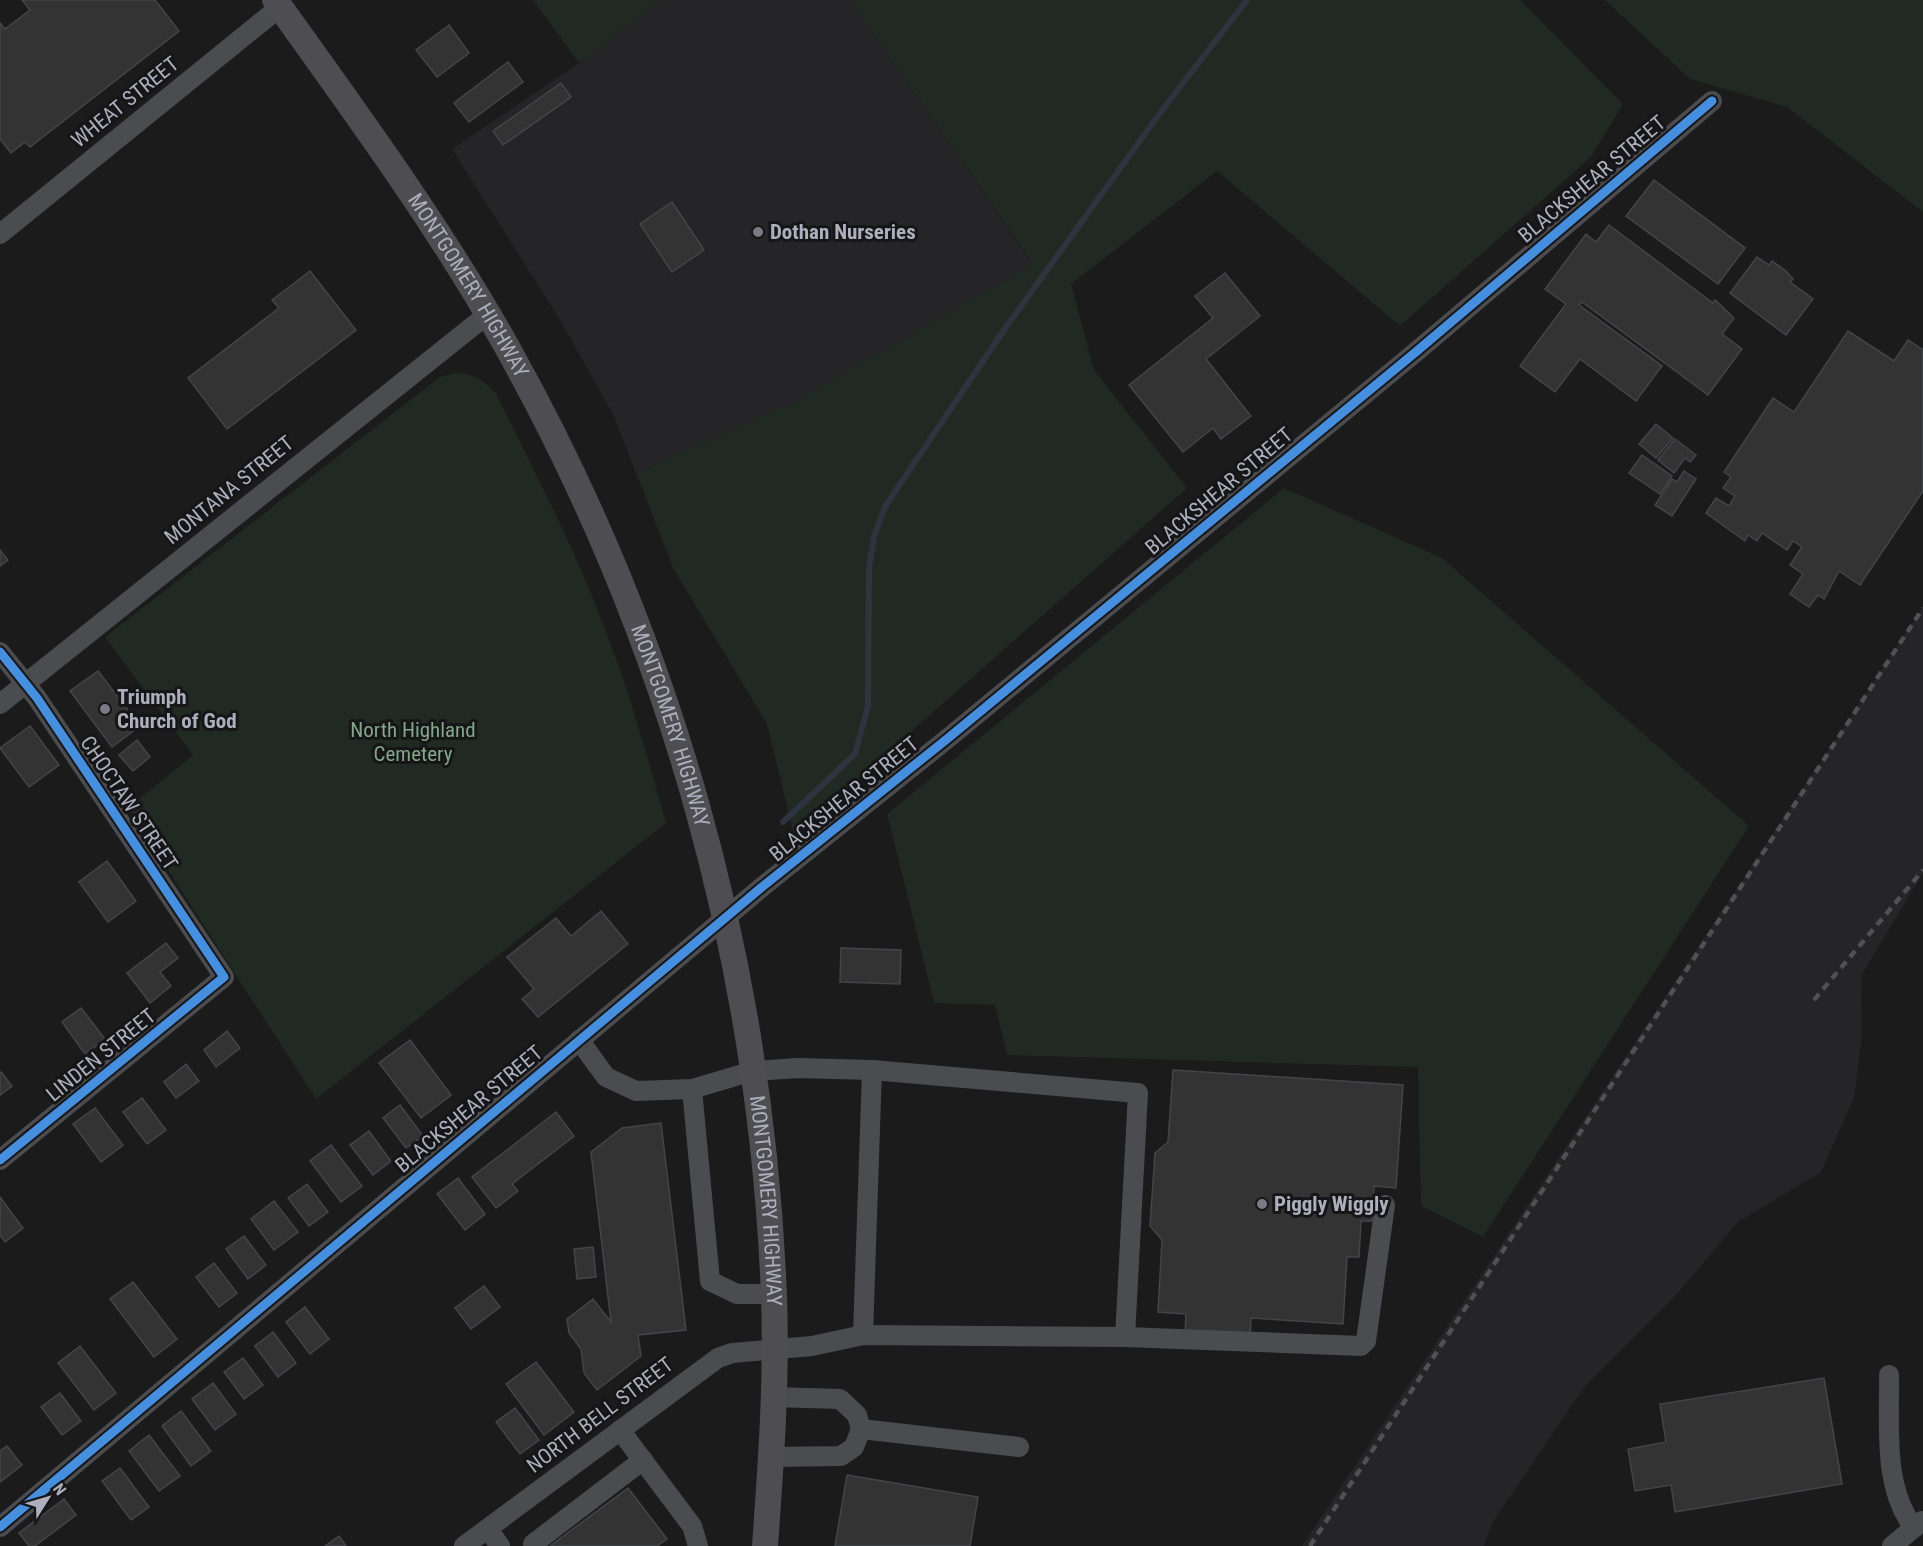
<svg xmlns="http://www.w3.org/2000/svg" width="1923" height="1546" viewBox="0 0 1923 1546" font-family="'Roboto Condensed',sans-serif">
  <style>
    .built { fill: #252528 }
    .green { fill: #212923 }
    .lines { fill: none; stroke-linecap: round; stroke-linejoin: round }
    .stream { stroke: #2e343e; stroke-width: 6 }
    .building { fill: #333334; stroke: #444548; stroke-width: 1.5 }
    .minor { stroke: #4b4c4f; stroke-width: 20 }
    .major { stroke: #4e4e52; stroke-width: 26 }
    .rail { stroke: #505154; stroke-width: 4.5; stroke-dasharray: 8 6; stroke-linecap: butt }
    .cycleway-casing { stroke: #161518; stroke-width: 13 }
    .cycleway { stroke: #468fdf; stroke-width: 9 }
    .poi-dot { fill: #7a7b84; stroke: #161518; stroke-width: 2 }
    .labels { text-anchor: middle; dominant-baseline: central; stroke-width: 6; stroke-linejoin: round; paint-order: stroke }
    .street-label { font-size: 21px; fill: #adafbc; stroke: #161518 }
    .poi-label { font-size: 21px; font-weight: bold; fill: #adafbc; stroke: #161518; text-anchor: start }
    .park-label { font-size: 21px; fill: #84a78b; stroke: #161518 }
  </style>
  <rect width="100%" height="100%" fill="#1b1b1c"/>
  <g class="built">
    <path d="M662 0H850L1033 265 796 401 636 473 614 416 560 320 452 149 579 63Z"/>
    <path d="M1923 607V873L1861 976 1862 1036 1854 1098 1821 1172 1738 1222 1677 1294 1585 1386 1492 1523 1484 1546H1302Z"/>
  </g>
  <g class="green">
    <path d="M533 0H662L579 63Z"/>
    <path d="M850 0H1520L1623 104 1591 157 1400 326 1217 171 1071 284 1094 370 1187 488 794 835 767 724 674 570 636 473 796 401 1033 264Z"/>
    <path d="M1605 0H1923V212L1787 107 1690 79Z"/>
    <path d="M456 373C474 374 483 380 496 393 536 475 580 558 611 645 633 703 649 763 666 823L316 1099 128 808 193 755 105 637 440 377Z"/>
    <path d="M1284 488 1442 558 1749 826 1483 1237 1421 1206 1418 1067 1007 1055 995 1005 934 1003 887 814Z"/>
  </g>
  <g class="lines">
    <path class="stream" d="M783 822 855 754 868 706 869 568 874 536 886 505 1006 327 1160 113 1247 0"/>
  </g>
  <g class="building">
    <path d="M22 0H155L179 31 30 147 25 142 11 153 0 139V23L5 29 30 10Z"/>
    <path d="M449 25 469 53 437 77 416 50Z"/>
    <path d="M508 62 523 82 469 122 454 103Z"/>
    <path d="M561 83 571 97 503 145 493 131Z"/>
    <path d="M1654 180 1745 248 1718 284 1626 216Z"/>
    <path d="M672 202 704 250 672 272 640 224Z"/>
    <path d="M1609 225 1713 303 1715 300 1734 318 1722 334 1742 349 1708 395 1582 302 1579 305 1662 366 1636 401 1580 359 1555 392 1520 366 1566 304 1545 289 1586 234 1596 242Z"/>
    <path d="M1757 257 1769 265 1772 261 1786 271 1793 279 1790 282 1813 299 1786 335 1730 293Z"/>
    <path d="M310 271 356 330 227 429 188 378 279 308 272 300Z"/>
    <path d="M1225 273 1260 316 1206 359 1251 416 1221 439 1213 428 1183 452 1129 385 1213 318 1195 296Z"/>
    <path d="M1848 331 1894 361 1908 340 1923 350V491L1860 585 1839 571 1824 599 1818 595 1809 607 1790 594 1803 574 1790 565 1802 547 1793 541 1787 550 1762 533 1757 541 1748 535 1745 541 1706 513 1716 498 1729 506 1735 496 1723 488 1731 477 1724 472 1773 398 1794 412Z"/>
    <path d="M1656 424 1673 438 1656 458 1639 444Z"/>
    <path d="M1675 439 1696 455 1690 462 1685 458 1674 473 1658 460Z"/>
    <path d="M1642 455 1672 476 1660 494 1629 473Z"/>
    <path d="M1684 471 1696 479 1672 516 1655 505 1672 479 1677 482Z"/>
    <path d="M0 550 8 560 0 566Z"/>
    <path d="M98 671 140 726 112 747 70 691Z"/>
    <path d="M30 726 59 765 29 787 0 748Z"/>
    <path d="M137 740 150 757 133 771 119 755Z"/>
    <path d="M107 861 136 901 108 922 79 882Z"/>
    <path d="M601 911 628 944 538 1017 522 999 534 989 507 957 556 918 571 936Z"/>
    <path d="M166 943 178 958 160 972 171 986 150 1003 127 973Z"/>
    <path d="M841 948 901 950 900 984 840 982Z"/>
    <path d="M81 1008 105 1039 85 1054 62 1022Z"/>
    <path d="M227 1031 240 1048 216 1067 204 1050Z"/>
    <path d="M410 1040 451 1095 421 1118 379 1063Z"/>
    <path d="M186 1064 199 1081 176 1098 164 1082Z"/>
    <path d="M1173 1070 1403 1085 1396 1188 1374 1186 1372 1221H1361L1359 1257H1347L1343 1324 1251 1318 1250 1338 1185 1332 1186 1314 1158 1312 1162 1240 1150 1226 1155 1153 1168 1142Z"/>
    <path d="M1 1072 12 1086 0 1095V1073Z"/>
    <path d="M142 1098 166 1130 147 1144 123 1112Z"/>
    <path d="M400 1105 423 1136 406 1148 383 1118Z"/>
    <path d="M95 1108 123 1145 101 1162 73 1124Z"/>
    <path d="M556 1112 574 1136 512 1184 518 1191 496 1208 472 1177Z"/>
    <path d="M661 1123 686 1330 638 1335 641 1356 597 1390 584 1373 581 1349 569 1333 567 1319 593 1299 611 1322 591 1152 622 1128Z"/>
    <path d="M369 1131 391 1161 373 1175 350 1145Z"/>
    <path d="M331 1145 362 1186 341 1202 310 1161Z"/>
    <path d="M458 1178 485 1214 465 1230 437 1194Z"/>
    <path d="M307 1184 328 1212 309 1226 288 1198Z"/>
    <path d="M0 1197 23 1228 5 1242 0 1235Z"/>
    <path d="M274 1201 298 1232 274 1250 251 1219Z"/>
    <path d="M244 1236 266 1265 248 1279 226 1249Z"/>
    <path d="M593 1247 596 1277 577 1279 574 1249Z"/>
    <path d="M214 1263 237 1293 219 1307 196 1277Z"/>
    <path d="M133 1282 177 1339 154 1357 110 1299Z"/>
    <path d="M484 1286 500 1307 471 1329 455 1308Z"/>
    <path d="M305 1307 329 1339 310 1354 286 1322Z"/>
    <path d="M273 1332 296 1363 278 1377 255 1346Z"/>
    <path d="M80 1346 116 1393 94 1410 58 1363Z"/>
    <path d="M243 1358 263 1385 244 1399 224 1372Z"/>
    <path d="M536 1362 574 1412 544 1435 506 1384Z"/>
    <path d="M1824 1378 1842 1484 1675 1512 1671 1485 1635 1491 1628 1449 1666 1442 1660 1404Z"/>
    <path d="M213 1383 236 1414 215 1430 192 1399Z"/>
    <path d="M60 1393 81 1421 62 1435 41 1407Z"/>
    <path d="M515 1408 539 1440 520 1454 496 1422Z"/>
    <path d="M181 1411 211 1451 191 1466 162 1426Z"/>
    <path d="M149 1435 180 1476 159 1491 129 1451Z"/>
    <path d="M7 1446 22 1465 0 1482V1451Z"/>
    <path d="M120 1468 149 1507 131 1520 102 1481Z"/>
    <path d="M847 1475 978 1497 970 1546H835Z"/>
    <path d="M628 1488 667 1539 657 1546H550Z"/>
    <path d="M64 1499 76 1515 35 1546H29L19 1533Z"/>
    <path d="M339 1536 346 1546H325Z"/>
  </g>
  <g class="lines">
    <g class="minor">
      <path d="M0 234 280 7"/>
      <path d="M0 652 37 698 224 977 0 1160"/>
      <path d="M0 704 488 314"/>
      <path d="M579 1040 606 1077 636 1091 692 1089"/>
      <path d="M863 1335 872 1070"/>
      <path d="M1125 1337 1361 1346 1366 1341 1385 1205"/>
      <path d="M1889 1375C1890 1425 1882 1486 1914 1528"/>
      <path d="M773 1397 840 1399 857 1415 861 1429"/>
      <path d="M620 1430 692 1526 698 1546"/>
      <path d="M771 1457 841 1456 854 1447 861 1429 1019 1447"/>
      <path d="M0 1527 762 887 947 739 1417 351 1712 101"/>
      <path d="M488 1529 500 1546"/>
      <path d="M533 1544 643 1460"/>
      <path d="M464 1546 718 1358 732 1353 812 1346 863 1335 1125 1337 1138 1093 872 1070 798 1068 753 1071 692 1089 710 1281 737 1294H774"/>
      <path d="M1892 1546 1922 1521"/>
    </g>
    <path class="major" id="s1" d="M275 0C356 113 439 226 507 347 670 638 761 962 774 1296 777 1379 771 1463 765 1546"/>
    <g class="rail">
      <path d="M1814 1000 1923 870"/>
      <path d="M1310 1546 1923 608"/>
    </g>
    <defs>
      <g id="cycleway">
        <path d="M0 652 37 698 224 977 0 1160"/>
        <path d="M0 1527 762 887 947 739 1417 351 1712 101"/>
      </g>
    </defs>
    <use href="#cycleway" class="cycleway-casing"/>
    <use href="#cycleway" class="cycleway"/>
  </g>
  <g class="poi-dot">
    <circle cx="758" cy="232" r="6"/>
    <circle cx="105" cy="709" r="6"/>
    <circle cx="1262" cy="1204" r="6"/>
  </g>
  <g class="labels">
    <g class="street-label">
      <text transform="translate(125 102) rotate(-39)">WHEAT STREET</text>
      <text transform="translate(1592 179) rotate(-40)">BLACKSHEAR STREET</text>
      <text stroke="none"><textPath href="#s1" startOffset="345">MONTGOMERY HIGHWAY</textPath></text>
      <text transform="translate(229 490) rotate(-39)">MONTANA STREET</text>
      <text transform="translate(1219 491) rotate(-40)">BLACKSHEAR STREET</text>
      <text stroke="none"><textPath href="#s1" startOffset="831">MONTGOMERY HIGHWAY</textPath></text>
      <text transform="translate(844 799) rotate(-39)">BLACKSHEAR STREET</text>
      <text transform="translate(129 803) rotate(56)">CHOCTAW STREET</text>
      <text transform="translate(101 1055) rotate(-39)">LINDEN STREET</text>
      <text transform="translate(469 1109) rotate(-40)">BLACKSHEAR STREET</text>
      <text stroke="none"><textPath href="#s1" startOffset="1317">MONTGOMERY HIGHWAY</textPath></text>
      <text transform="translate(600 1415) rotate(-37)">NORTH BELL STREET</text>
    </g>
    <g class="poi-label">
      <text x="770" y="232">Dothan Nurseries</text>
      <text x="117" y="697">Triumph<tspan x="117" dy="24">Church of God</tspan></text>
      <text x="1274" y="1204">Piggly Wiggly</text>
    </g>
    <g class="park-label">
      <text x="413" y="730">North Highland<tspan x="413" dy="24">Cemetery</tspan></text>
    </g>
  </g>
  <g transform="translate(48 1498) rotate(53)" stroke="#161518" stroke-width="4.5" paint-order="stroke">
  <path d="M0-4.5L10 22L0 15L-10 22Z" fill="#adafbc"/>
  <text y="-9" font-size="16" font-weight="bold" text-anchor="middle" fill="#adafbc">N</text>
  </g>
</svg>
